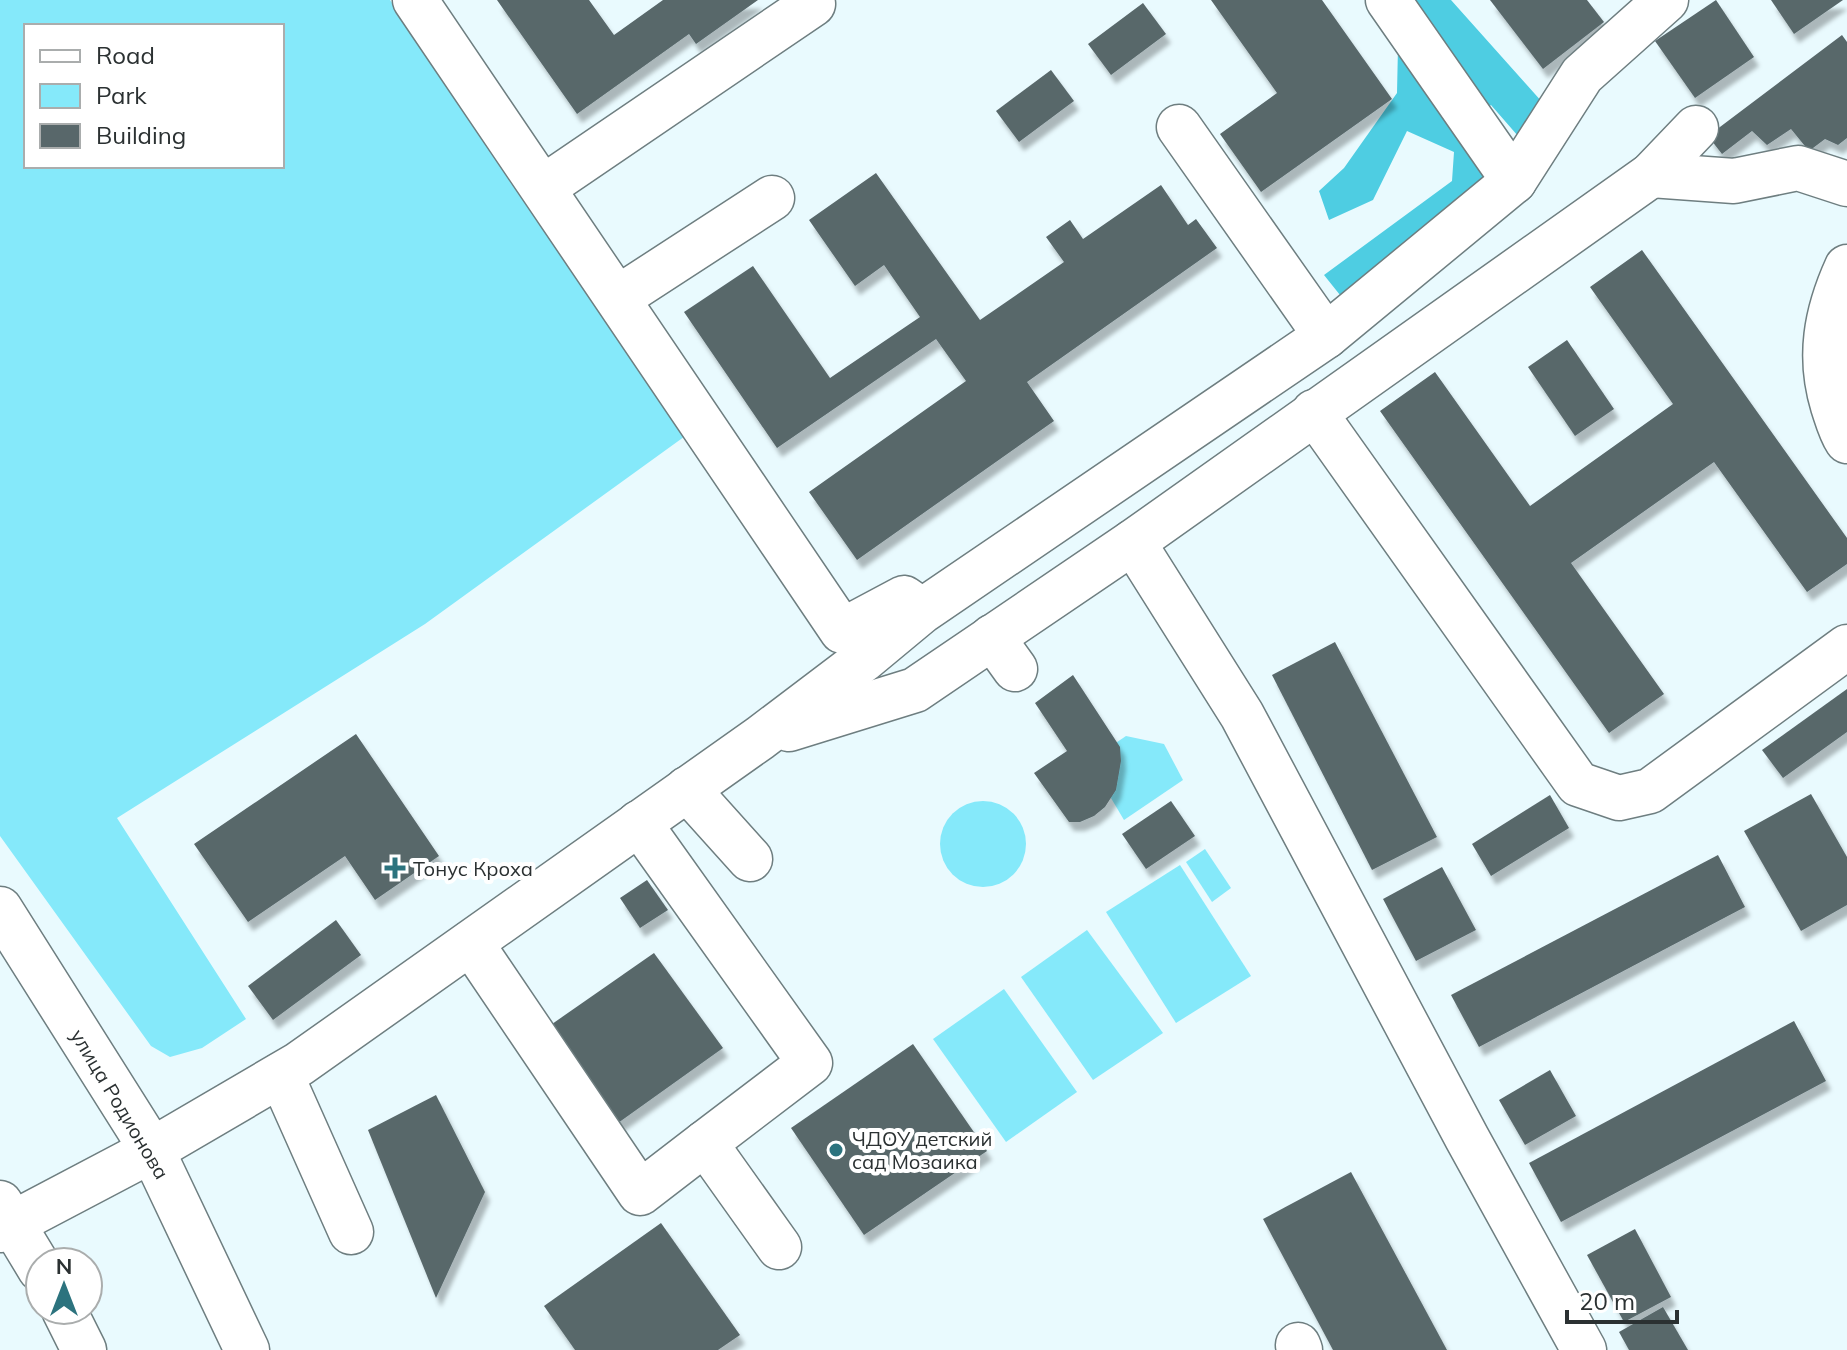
<svg xmlns="http://www.w3.org/2000/svg" width="1847" height="1350" viewBox="0 0 1847 1350" font-family="Mulish,sans-serif">
  <style>
    .green { fill: #85e9fa; fill-rule: evenodd }
    .forest { fill: #4ecde2 }
    .building { fill: #58676a; filter: url(#shadow) }
    .lines { fill: none; stroke-linecap: round; stroke-linejoin: round }
    .minor-casing { stroke: #6e7e80; stroke-width: 47 }
    .major-casing { stroke: #6e7e80; stroke-width: 47 }
    .minor { stroke: #fff; stroke-width: 44 }
    .major { stroke: #fff; stroke-width: 44 }
    .poi-dot { fill: #2c737e; stroke: #fff; stroke-width: 3 }
    .labels { text-anchor: middle; dominant-baseline: central; stroke-width: 8; stroke-linejoin: round; paint-order: stroke }
    .poi-label { font-size: 20px; fill: #2b3132; stroke: #fff; text-anchor: start }
    .street-label { font-size: 20px; fill: #2b3132; stroke: #fff }
  </style>
  <defs>
    <filter id="shadow"><feDropShadow dx="5" dy="9" stdDeviation="2" flood-color="#0004"/></filter>
  </defs>
  <rect width="100%" height="100%" fill="#e9fafe"/>
  <g class="green">
    <path d="M0 0H390L688 434 425 624 117 818 246 1019 202 1048 170 1057 151 1046 0 836ZM26 26H282V166H26Z"/>
    <path d="M1126 736 1164 744 1183 780 1124 820 1089 761Z"/>
    <circle cx="983" cy="844" r="43"/>
    <path d="M1205 849 1231 888 1212 902 1186 862Z"/>
    <path d="M1180 865 1251 976 1176 1023 1106 912Z"/>
    <path d="M1087 930 1163 1033 1093 1080 1021 977Z"/>
    <path d="M1004 989 1077 1092 1006 1142 933 1039Z"/>
  </g>
  <path class="forest" d="M1399 0H1451L1543 103 1518 136 1491 105 1465 127 1487 173 1488 202 1348 305 1324 275 1452 181 1454 152 1407 131 1373 200 1329 220 1319 191 1344 168 1397 93Z"/>
  <g class="building">
    <path d="M497 0H589L614 35 663 0H758L696 44 689 34 577 114Z"/>
    <path d="M1211 0H1322L1392 99 1261 192 1220 134 1277 93Z"/>
    <path d="M1490 0H1587L1604 22 1543 69Z"/>
    <path d="M1716 0 1754 57 1695 98 1655 41Z"/>
    <path d="M1771 0H1843L1794 34Z"/>
    <path d="M1143 3 1166 34 1111 75 1088 44Z"/>
    <path d="M1842 35 1847 42V138L1838 145 1825 139 1809 151 1791 129 1767 145 1752 131 1722 154 1708 136Z"/>
    <path d="M1051 70 1074 101 1019 142 996 111Z"/>
    <path d="M876 173 980 320 1064 262 1046 237 1070 220 1083 239 1161 185 1188 225 1196 219 1217 248 1027 382 1054 421 857 560 809 492 966 381 936 339 777 448 684 312 753 266 830 378 920 317 884 265 855 286 809 220Z"/>
    <path d="M1642 250 1847 538V564L1807 592 1714 462 1571 563 1664 694 1609 733 1380 411 1435 372 1530 506 1673 404 1590 287Z"/>
    <path d="M1567 340 1614 409 1575 436 1528 367Z"/>
    <path d="M1335 642 1437 837 1372 870 1272 675Z"/>
    <path d="M1073 675 1120 747 1121 761 1116 790 1105 807 1094 816 1080 822H1069L1034 773 1067 751 1035 703Z"/>
    <path d="M1847 689V732L1783 778 1762 750Z"/>
    <path d="M356 734 439 856 375 900 345 856 248 922 194 844Z"/>
    <path d="M1811 794 1847 857V905L1801 931 1744 831Z"/>
    <path d="M1550 795 1569 828 1491 876 1472 844Z"/>
    <path d="M1171 801 1195 836 1146 869 1122 834Z"/>
    <path d="M1718 855 1745 907 1479 1047 1451 995Z"/>
    <path d="M1442 867 1476 930 1416 961 1383 899Z"/>
    <path d="M647 880 668 910 640 928 620 898Z"/>
    <path d="M336 920 361 955 273 1020 248 986Z"/>
    <path d="M654 953 723 1048 611 1128 542 1031Z"/>
    <path d="M1794 1021 1826 1081 1561 1222 1529 1163Z"/>
    <path d="M913 1044 987 1151 864 1235 791 1128Z"/>
    <path d="M1550 1070 1576 1116 1525 1145 1499 1100Z"/>
    <path d="M436 1095 485 1192 436 1298 368 1130Z"/>
    <path d="M1351 1172 1447 1350H1333L1263 1219Z"/>
    <path d="M661 1223 740 1335 718 1350H575L544 1306Z"/>
    <path d="M1635 1229 1671 1297 1624 1322 1587 1255Z"/>
    <path d="M1663 1307 1688 1350H1629L1619 1332Z"/>
  </g>
  <g class="lines">
    <defs>
      <g id="minor">
        <path d="M415 0 842 631 904 598 917 607"/>
        <path d="M1651 175 1734 181 1798 168 1847 184"/>
        <path d="M1514 181 1582 75 1666 0"/>
        <path d="M544 187 813 4"/>
        <path d="M1847 267C1826 313 1818 357 1833 406 1837 418 1840 430 1847 441"/>
        <path d="M618 298 772 198"/>
        <path d="M1326 336 1514 181 1388 0"/>
        <path d="M1314 412 1578 784 1619 798 1650 791 1847 647"/>
        <path d="M1133 542 1242 715 1467 1138 1584 1350"/>
        <path d="M992 637 1015 669"/>
        <path d="M789 729 915 690 1133 542 1651 175 1696 128"/>
        <path d="M687 789 750 859"/>
        <path d="M639 823 810 1063 705 1143 779 1247"/>
        <path d="M471 943 640 1193 705 1143"/>
        <path d="M281 1075 351 1232"/>
        <path d="M0 1203 40 1269"/>
        <path d="M0 1230 152 1150 299 1064 760 738 863 660 922 611 1326 336 1179 127"/>
        <path d="M64 1310 84 1350"/>
        <path d="M1298 1345 1300 1350"/>
      </g>
      <path id="major" d="M0 909 152 1150 247 1350"/>
    </defs>
    <use href="#minor" class="minor-casing"/>
    <use href="#major" class="major-casing"/>
    <use href="#minor" class="minor"/>
    <use href="#major" class="major"/>
  </g>
  <g class="poi-dot">
    <path d="M391 856h8v8h8v8h-8v8h-8v-8h-8v-8h8z"/>
    <circle cx="836" cy="1150" r="8"/>
  </g>
  <g class="labels">
    <g class="poi-label">
      <text x="413" y="868">Тонус Кроха</text>
      <text x="852" y="1138">ЧДОУ детский<tspan x="852" dy="23">сад Мозаика</tspan></text>
    </g>
    <g class="street-label">
      <text transform="translate(120 1104) rotate(59)">улица Родионова</text>
    </g>
  </g>
  <rect x="24" y="24" width="260" height="144" fill="#ffffff" stroke="#aaadad" stroke-width="2"/>
  <rect x="40" y="50" width="40" height="12" fill="#ffffff" stroke="#aaadad" stroke-width="2"/>
  <text x="96" y="64" font-size="24" fill="#2b3132">Road</text>
  <rect x="40" y="84" width="40" height="24" fill="#85e9fa" stroke="#aaadad" stroke-width="2"/>
  <text x="96" y="104" font-size="24" fill="#2b3132">Park</text>
  <rect x="40" y="124" width="40" height="24" fill="#58676a" stroke="#aaadad" stroke-width="2"/>
  <text x="96" y="144" font-size="24" fill="#2b3132">Building</text>
  <g transform="translate(64 1286)"><circle r="38" fill="#ffffff" stroke="#aaadad" stroke-width="2"/>
  <path d="M0-6L14 30L0 20L-14 30Z" fill="#2c737e"/>
  <text y="-12" font-size="22" font-weight="bold" text-anchor="middle" fill="#2b3132">N</text>
  </g>
  <path d="M1567 1310v12h110v-12" fill="none" stroke="#2b3132" stroke-width="4"/>
  <text x="1579" y="1310" font-size="24" fill="#2b3132" stroke="#ffffff" stroke-width="6" paint-order="stroke">20 m</text>
</svg>
